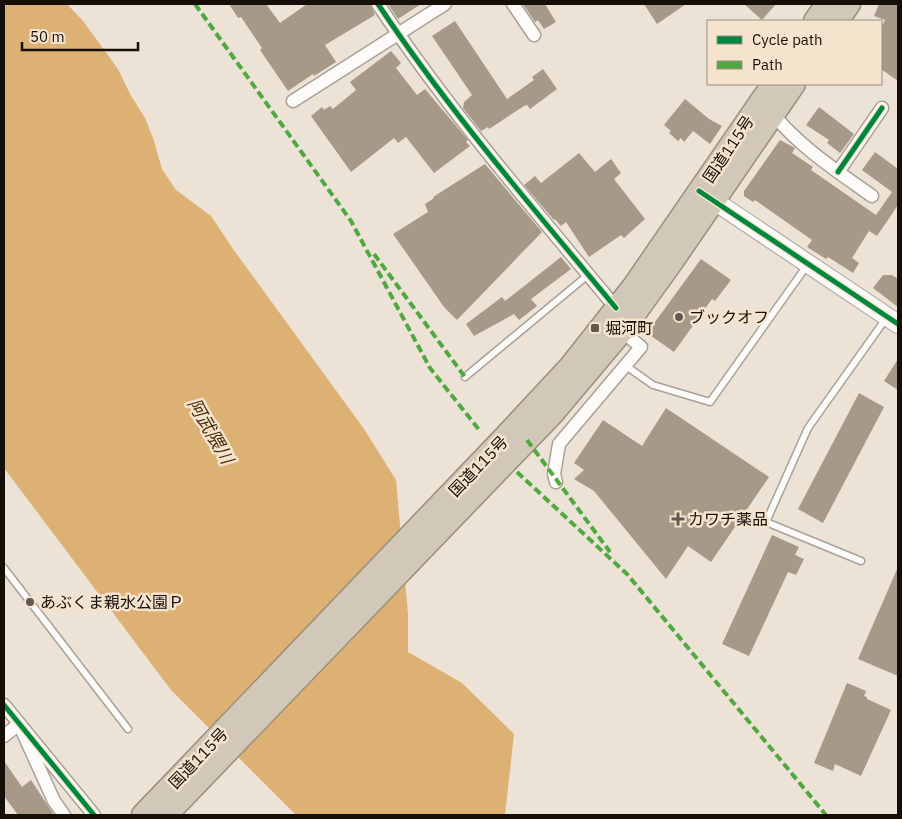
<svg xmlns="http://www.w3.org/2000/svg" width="902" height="819" viewBox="0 0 902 819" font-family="'IBM Plex Sans','Noto Sans JP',sans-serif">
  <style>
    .water { fill: #ddb073 }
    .building { fill: #a69987 }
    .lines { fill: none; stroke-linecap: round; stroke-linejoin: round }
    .lane-casing { stroke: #a8a197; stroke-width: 9 }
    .street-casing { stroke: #a8a197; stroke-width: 15 }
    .secondary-casing { stroke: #a8a197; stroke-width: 20 }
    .highway-casing { stroke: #9b8e7b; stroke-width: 25 }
    .lane { stroke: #fcfbf9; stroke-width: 6 }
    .street { stroke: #fcfbf9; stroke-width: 12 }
    .secondary { stroke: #fcfbf9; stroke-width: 18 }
    .highway { stroke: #d1c8b9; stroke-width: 22 }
    .quiet { stroke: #51a841; stroke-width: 4; stroke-dasharray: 8 4; stroke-linecap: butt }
    .cycleway-casing { stroke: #f5e3cd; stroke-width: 8 }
    .cycleway { stroke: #00873e; stroke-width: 5 }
    .poi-dot { fill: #605950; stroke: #f5e3cd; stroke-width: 2 }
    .labels { text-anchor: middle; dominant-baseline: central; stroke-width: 5; stroke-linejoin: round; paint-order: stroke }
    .street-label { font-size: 16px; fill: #150f08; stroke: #f5e3cd }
    .poi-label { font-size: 16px; fill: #150f08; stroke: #f5e3cd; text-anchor: start }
    .water-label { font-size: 18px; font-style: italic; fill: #462e09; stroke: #f5e3cd }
  </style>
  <rect width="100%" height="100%" fill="#ece2d6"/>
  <path class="water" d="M4 4H67L83 21 118 69 130 94 145 118 153 138 162 169 176 190 211 216 233 249 364 429 396 480 408 614V652L462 683 514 734 505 815H296L171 690 4 468Z"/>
  <g class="building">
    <path d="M229 4H266L280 23 307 4H370L375 15 325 45 336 62 314 76 313 74 288 91 260 50 262 48 241 17 238 18Z"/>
    <path d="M388 4H421L398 19Z"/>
    <path d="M523 4H545L556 22 544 29 538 20 535 22Z"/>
    <path d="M644 4H686L657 24Z"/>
    <path d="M744 4H776L762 20Z"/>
    <path d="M879 4H898V81L881 69V28L885 20 874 16Z"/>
    <path d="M455 21 507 99 534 80 532 77 543 69 557 89 530 109 527 105 524 106 489 129 488 127 481 131 463 108 464 102 472 95 432 36Z"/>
    <path d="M391 51 401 63 396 68 417 95 425 89 468 140 466 142 470 146 434 173 406 137 398 143 394 138 351 172 311 116 322 107 324 110 330 106 333 109 356 90 350 82Z"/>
    <path d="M685 99 709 119 722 126 710 144 693 131 684 142 681 138 678 141 669 133 671 131 664 125Z"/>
    <path d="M819 107 854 134 840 153 827 143 829 140 806 125Z"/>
    <path d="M780 140 795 148 792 153 813 167 811 170 876 215 892 192 862 170 875 152 898 169V205L877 236 869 231 852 258 859 263 853 273 828 257 826 259 807 247 812 240 755 200 753 202 744 196V191Z"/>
    <path d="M579 153 595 172 611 159 621 173 614 179 645 219 624 238 621 235 589 257 566 222 561 226 555 219 554 220 524 185 535 176 541 183Z"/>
    <path d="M485 164 542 232 457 320 444 307 393 234 428 212 425 204 434 198 433 197Z"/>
    <path d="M561 257 571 269 531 299 537 306 519 320 514 314 474 336 466 324 502 297 505 301Z"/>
    <path d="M701 259 731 280 715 301 712 299 674 352 647 333Z"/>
    <path d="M883 275H892L898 279V307L873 288Z"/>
    <path d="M898 359V390L884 381Z"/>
    <path d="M859 393 884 407 823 523 798 509Z"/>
    <path d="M666 408 769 477 711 562 688 546 666 579 594 491 574 479 584 470 574 463 603 420 642 446Z"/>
    <path d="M772 535 799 547 795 555 804 559 796 575 788 572 749 656 722 644Z"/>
    <path d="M898 567V676L858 659Z"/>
    <path d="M847 683 866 691 864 696 867 697V699L891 710 861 776 835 764 833 771 814 763Z"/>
    <path d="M4 761 22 787 31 780 54 815H18L4 796Z"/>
  </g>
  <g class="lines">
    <defs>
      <g id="lane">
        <path d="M626 366 653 385 710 402 808 264"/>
        <path d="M465 377 588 275"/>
        <path d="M861 561 766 522 808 428 887 317"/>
        <path d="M4 568 128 729"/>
      </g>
      <g id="street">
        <path d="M378 4C449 111 534 209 616 308"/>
        <path d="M513 4 534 35"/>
        <path d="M293 101 445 4"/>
        <path d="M773 114C801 148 837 171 872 196"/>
        <path d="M838 172 882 108"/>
        <path d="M556 482 554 474 559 444 641 347 622 331"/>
        <path d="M4 705 94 815"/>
        <path d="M4 736 19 724 54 801 64 815"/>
      </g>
      <path id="secondary" d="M704 194 898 324"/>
      <g id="highway">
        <path d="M815 21 827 4"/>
        <path d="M837 21 849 4"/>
        <path d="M143 815 503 439 570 367 634 286 773 84"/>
        <path d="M166 815 553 413 622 331 671 263 794 84"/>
      </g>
    </defs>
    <use href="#lane" class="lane-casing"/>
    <use href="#street" class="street-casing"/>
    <use href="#secondary" class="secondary-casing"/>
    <use href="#highway" class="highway-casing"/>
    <use href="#lane" class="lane"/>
    <use href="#street" class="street"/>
    <use href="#secondary" class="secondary"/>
    <use href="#highway" class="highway"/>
    <g class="quiet">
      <path d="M195 4 351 221 430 368 480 431"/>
      <path d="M374 254 465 377"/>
      <path d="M527 440 610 552"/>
      <path d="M517 472 627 574 826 815"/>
    </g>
    <defs>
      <g id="cycleway">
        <path d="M378 4C449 111 534 209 616 308"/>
        <path d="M838 172 882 108"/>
        <path d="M699 191 898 324"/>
        <path d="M4 705 94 815"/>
      </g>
    </defs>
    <use href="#cycleway" class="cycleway-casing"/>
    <use href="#cycleway" class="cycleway"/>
  </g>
  <g class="poi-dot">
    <circle cx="679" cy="317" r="5"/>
    <rect x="590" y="323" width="10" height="10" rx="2.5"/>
    <path d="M675.5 511.5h5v5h5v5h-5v5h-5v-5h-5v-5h5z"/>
    <circle cx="30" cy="602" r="5"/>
  </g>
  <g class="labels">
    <g class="street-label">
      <text transform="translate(728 149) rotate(-56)">国道115号</text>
      <text transform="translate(478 466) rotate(-46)">国道115号</text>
      <text transform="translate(198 758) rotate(-46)">国道115号</text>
    </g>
    <g class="poi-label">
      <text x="689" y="317">ブックオフ</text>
      <text x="605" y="328">堀河町</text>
      <text x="688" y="519">カワチ薬品</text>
      <text x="40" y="602">あぶくま親水公園Ｐ</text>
    </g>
    <g class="water-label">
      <text transform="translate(211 431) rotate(60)">阿武隈川</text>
    </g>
  </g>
  <rect width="902" height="819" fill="none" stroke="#150f08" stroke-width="10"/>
  <rect x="707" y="20" width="175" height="65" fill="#f5e3cd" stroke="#9b8e7e"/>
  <rect x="717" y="36" width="25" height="8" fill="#00873e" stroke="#9b8e7e"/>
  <text x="752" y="45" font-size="15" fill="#150f08">Cycle path</text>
  <rect x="717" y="61" width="25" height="8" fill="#51a841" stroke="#9b8e7e"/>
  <text x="752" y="70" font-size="15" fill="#150f08">Path</text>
  <path d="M22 42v8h116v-8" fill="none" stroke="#150f08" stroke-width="2.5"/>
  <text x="30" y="42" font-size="15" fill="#150f08" stroke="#f5e3cd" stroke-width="4" paint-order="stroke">50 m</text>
</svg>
